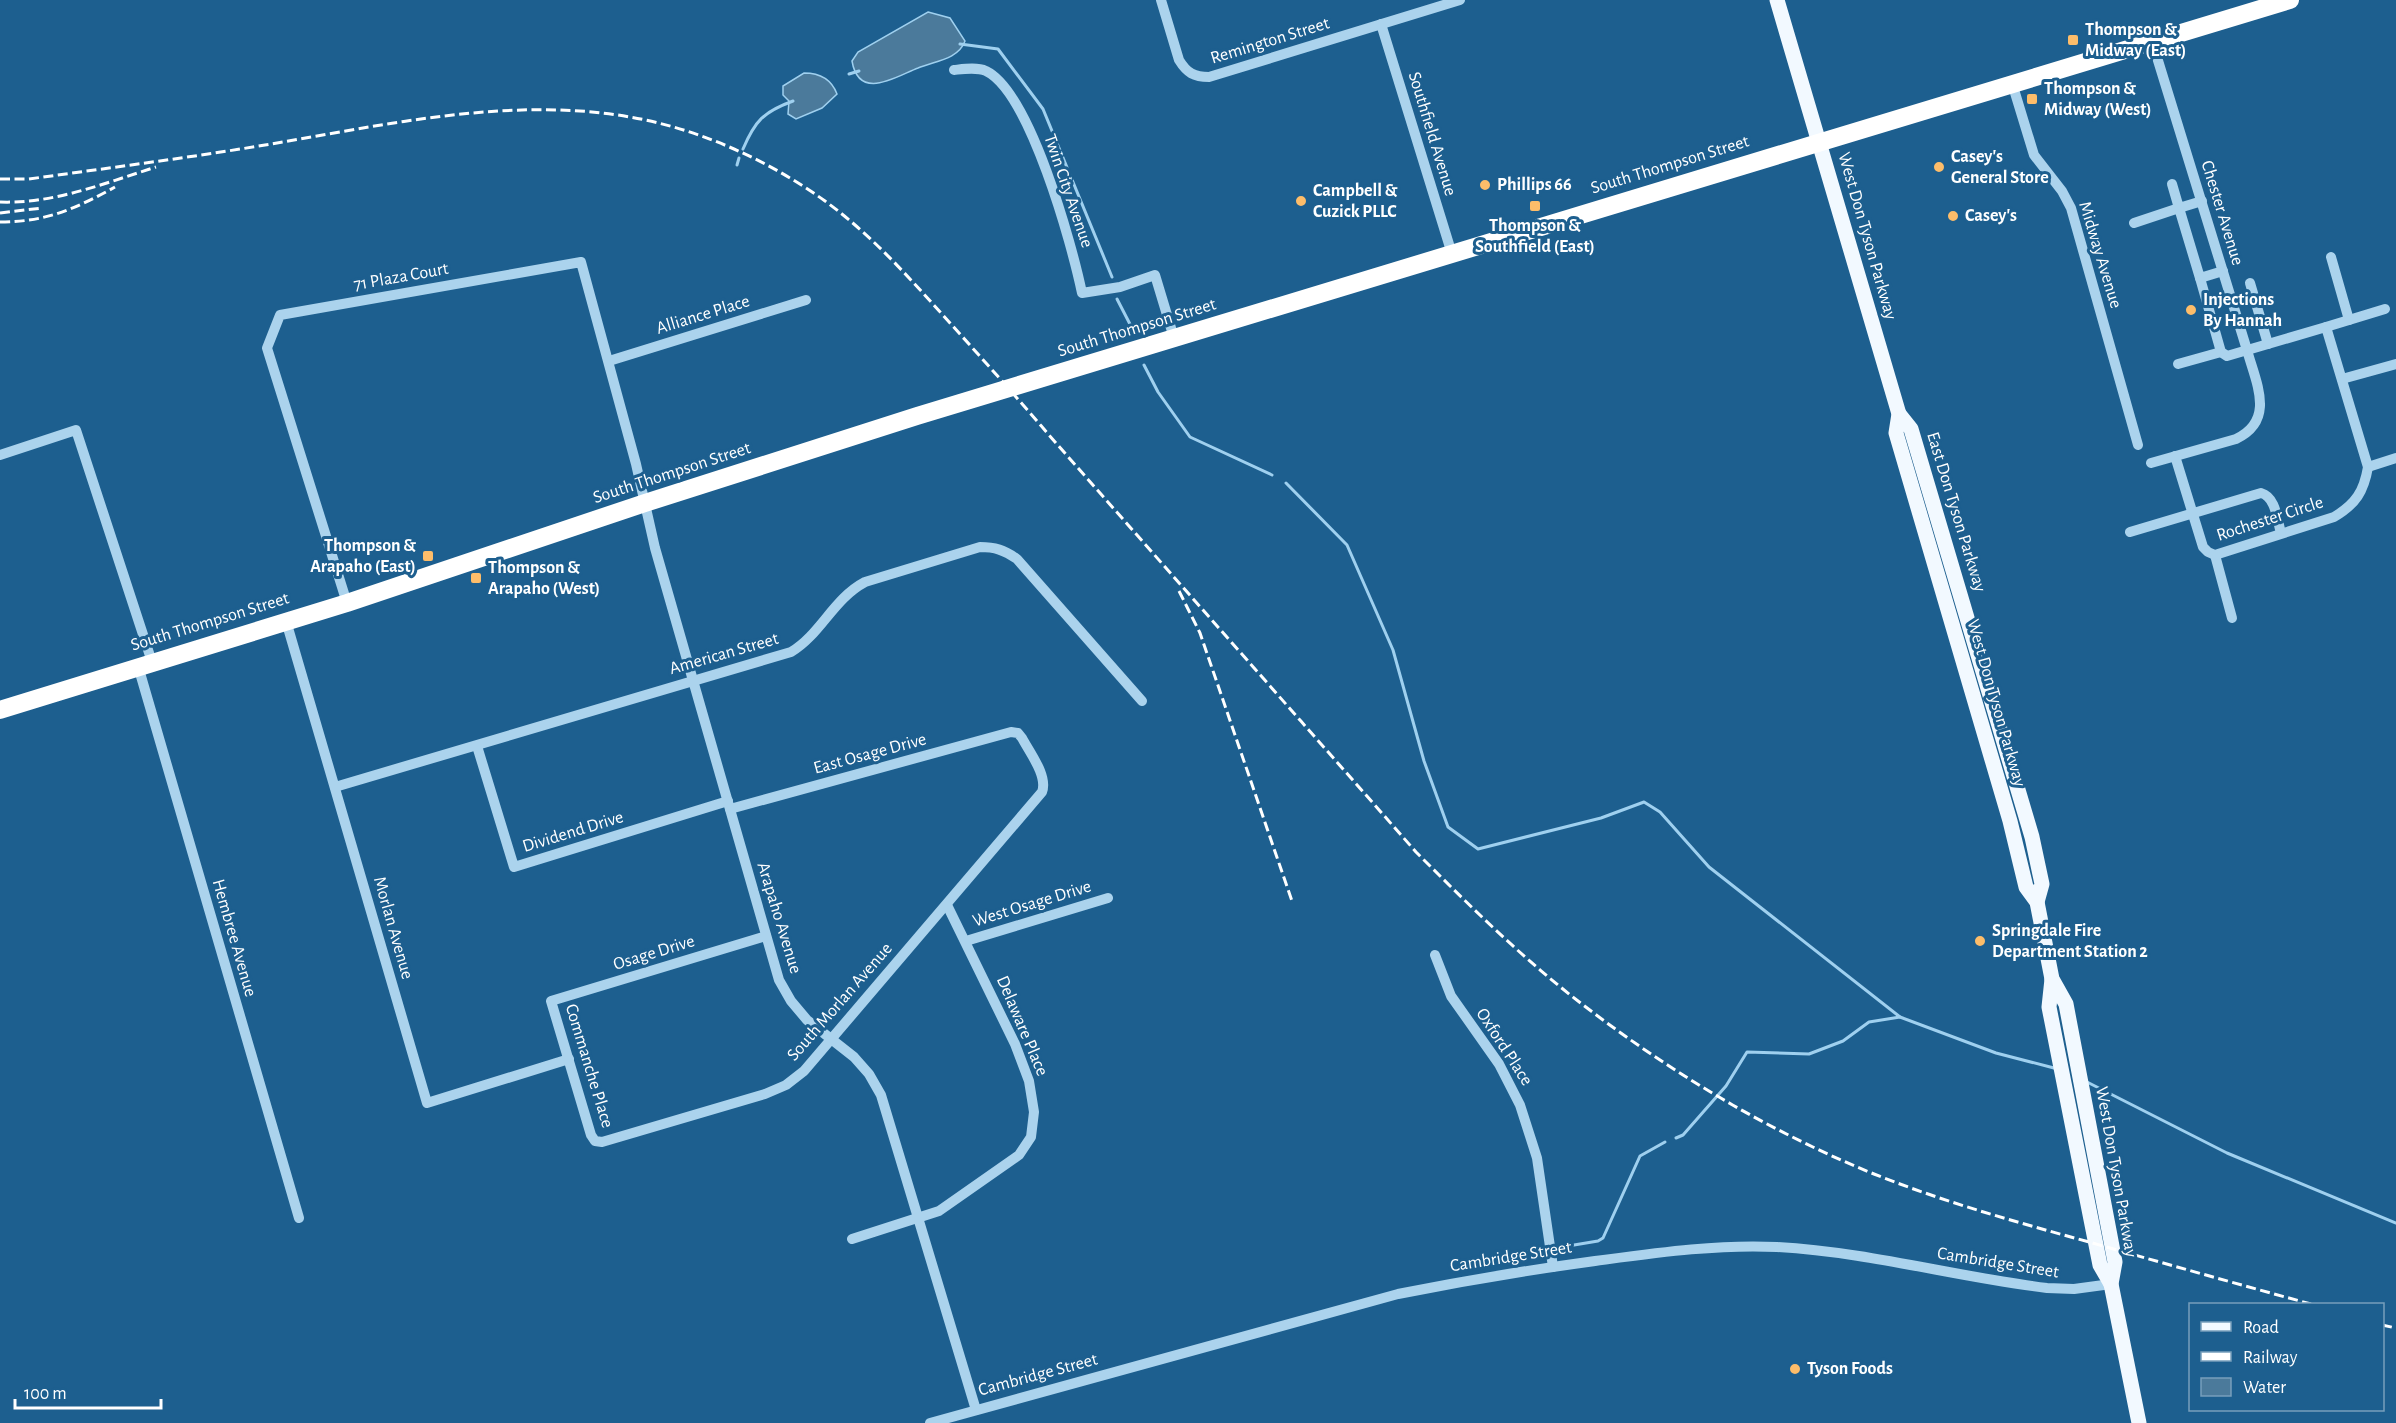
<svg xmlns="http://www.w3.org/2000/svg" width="2396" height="1423" viewBox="0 0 2396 1423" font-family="'Alegreya Sans',sans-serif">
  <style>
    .water { fill: #4b7a9b; stroke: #9fd0ef; stroke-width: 1.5 }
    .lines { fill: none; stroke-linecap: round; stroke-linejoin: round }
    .stream { stroke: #9fd0ef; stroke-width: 3 }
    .minor { stroke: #abd3ed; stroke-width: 10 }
    .major { stroke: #f2f9ff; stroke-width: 15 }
    .highway { stroke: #fff; stroke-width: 18 }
    .rail { stroke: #fff; stroke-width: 3; stroke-dasharray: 10 4.5; stroke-linecap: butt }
    .poi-dot { fill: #fdbd6a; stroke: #1d5f8f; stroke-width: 2 }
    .labels { text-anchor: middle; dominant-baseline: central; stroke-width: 6; stroke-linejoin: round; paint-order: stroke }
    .poi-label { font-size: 18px; font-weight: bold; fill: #fff; stroke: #1d5f8f; text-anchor: start }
    .street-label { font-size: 18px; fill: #fff; stroke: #1d5f8f }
  </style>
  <rect width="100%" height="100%" fill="#1d5f8f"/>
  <g class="water">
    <path d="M928 12 950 18 965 41C958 60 934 61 918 68 897 76 859 102 852 61L858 52Z"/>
    <path d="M804 73C819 73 831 78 837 94L822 108 796 119 788 114 789 101 783 95V86Z"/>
  </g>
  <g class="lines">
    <g class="stream">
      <path d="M960 44 998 49 1043 109 1112 277"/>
      <path d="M849 74 859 71"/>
      <path d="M743 149C755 121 763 112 793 101"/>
      <path d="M737 165 739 158"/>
      <path d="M1117 299 1133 330"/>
      <path d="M1144 365 1158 392 1190 437 1272 475"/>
      <path d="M1286 483 1347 545 1393 650 1424 761 1448 827 1478 849 1601 818 1644 802 1660 812 1709 867 1900 1017 1996 1053 2054 1068"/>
      <path d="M2085 1081 2227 1153 2396 1223"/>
      <path d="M1676 1138 1683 1135 1726 1086 1747 1052 1809 1054 1843 1041 1869 1022 1900 1017"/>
      <path d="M1562 1247 1598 1241 1603 1238 1640 1156 1665 1142"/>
      <path d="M1469 1261 1540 1250"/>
    </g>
    <g class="minor">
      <path d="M1161 0 1179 60C1187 73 1194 77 1209 77L1460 0"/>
      <path d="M1381 24 1452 254"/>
      <path d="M954 70C964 69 977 67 986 71 1030 92 1072 245 1082 293L1120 287 1155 275 1174 338"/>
      <path d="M2012 83 2034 155 2062 191 2071 208 2138 445"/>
      <path d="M2172 184 2179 208 2202 201"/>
      <path d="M2134 223 2179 208 2200 278 2223 271"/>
      <path d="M2331 257 2349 320"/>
      <path d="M2250 283 2268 344"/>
      <path d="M2326 327 2385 309"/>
      <path d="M609 361 806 300"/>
      <path d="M2178 364 2221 352"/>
      <path d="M2342 379 2396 364"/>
      <path d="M0 455 76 430 152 662"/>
      <path d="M2175 456 2203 547 2208 552 2215 555 2334 517C2356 504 2364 491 2368 467L2326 327 2227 356 2221 352 2200 278"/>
      <path d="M2151 463 2236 439C2276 420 2256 383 2247 350L2152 41"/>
      <path d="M2368 467 2396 458"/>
      <path d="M2130 532 2261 493C2276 497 2277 520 2281 533"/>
      <path d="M2215 555 2232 618"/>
      <path d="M347 603 267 348 280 315 581 262 636 464 655 548 779 980 791 1001 807 1020 854 1057 869 1074 881 1095 976 1410"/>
      <path d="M286 621 427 1103 569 1059"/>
      <path d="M138 666 299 1218"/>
      <path d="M477 746 514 867 728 801"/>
      <path d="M335 787 791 652C821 634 833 599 865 582L980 547C995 547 1004 550 1017 559L1142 701"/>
      <path d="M730 809 1011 732 1018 733 1022 738C1030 753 1048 776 1042 792L804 1071 786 1085 765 1094 602 1142 595 1141 591 1135 551 1001 766 936"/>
      <path d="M966 941 1108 898"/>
      <path d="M1435 955 1451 996 1499 1064 1520 1105 1537 1158 1553 1267"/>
      <path d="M852 1239 939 1211 1019 1155 1031 1137 1034 1112 1029 1081 1015 1044 947 905"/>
      <path d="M930 1423 1398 1294C1463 1281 1529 1270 1595 1261 1655 1253 1717 1244 1777 1247 1868 1252 1957 1277 2047 1288L2074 1289 2111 1284"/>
    </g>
    <g class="major">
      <path d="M1777 0 1899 414 1896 433 2010 821 2026 887 2037 902 2052 979 2066 1004 2115 1262 2111 1284 2139 1423"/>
      <path d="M1899 414 1911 429 2032 837 2042 884 2037 902"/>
      <path d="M2052 979 2049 1007 2100 1265 2111 1284"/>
    </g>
    <path class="highway" d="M0 710 347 603 645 503 917 416 2290 0"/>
    <g class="rail">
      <path d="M0 179H29C108 168 187 158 265 145 384 125 510 96 630 117 699 129 768 160 825 201 869 233 905 273 941 313 978 354 1014 394 1049 435 1171 574 1294 713 1416 852 1468 904 1520 956 1578 1001 1668 1071 1768 1131 1874 1174 1944 1202 2016 1222 2089 1242 2163 1263 2237 1284 2311 1304"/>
      <path d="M0 202C54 204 105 183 156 167"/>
      <path d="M0 213 42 208"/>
      <path d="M0 222C46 222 75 209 115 187"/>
      <path d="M1179 591 1200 633 1293 904"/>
      <path d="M2382 1325 2396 1328"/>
    </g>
  </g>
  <g class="poi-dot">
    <rect x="2067" y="34" width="12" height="12" rx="3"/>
    <rect x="2026" y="93" width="12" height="12" rx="3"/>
    <circle cx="1939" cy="167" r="6"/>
    <circle cx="1485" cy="185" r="6"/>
    <circle cx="1301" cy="201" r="6"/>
    <rect x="1529" y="200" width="12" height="12" rx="3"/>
    <circle cx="1953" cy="216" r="6"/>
    <circle cx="2191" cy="310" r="6"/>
    <rect x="422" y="550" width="12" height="12" rx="3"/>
    <rect x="470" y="572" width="12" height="12" rx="3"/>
    <circle cx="1980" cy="941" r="6"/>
    <circle cx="1795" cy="1369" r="6"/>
  </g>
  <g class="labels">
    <g class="poi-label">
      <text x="2085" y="30">Thompson &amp;<tspan x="2085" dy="21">Midway (East)</tspan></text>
      <text x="2044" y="89">Thompson &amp;<tspan x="2044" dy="21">Midway (West)</tspan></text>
      <text x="1951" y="157">Casey's<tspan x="1951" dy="21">General Store</tspan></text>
      <text x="1497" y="185">Phillips 66</text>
      <text x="1313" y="191">Campbell &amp;<tspan x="1313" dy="21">Cuzick PLLC</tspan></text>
      <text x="1965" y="216">Casey's</text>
      <text x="1535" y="226" text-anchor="middle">Thompson &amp;<tspan x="1535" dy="21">Southfield (East)</tspan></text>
      <text x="2203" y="300">Injections<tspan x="2203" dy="21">By Hannah</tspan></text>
      <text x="416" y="546" text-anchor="end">Thompson &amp;<tspan x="416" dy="21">Arapaho (East)</tspan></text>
      <text x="488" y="568">Thompson &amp;<tspan x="488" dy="21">Arapaho (West)</tspan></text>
      <text x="1992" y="931">Springdale Fire<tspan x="1992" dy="21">Department Station 2</tspan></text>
      <text x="1807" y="1369">Tyson Foods</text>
    </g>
    <g class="street-label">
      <text transform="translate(1270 41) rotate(-17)">Remington Street</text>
      <text transform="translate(1432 134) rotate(73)">Southfield Avenue</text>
      <text transform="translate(1670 165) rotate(-17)">South Thompson Street</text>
      <text transform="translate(1068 191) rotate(71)">Twin City Avenue</text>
      <text transform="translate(2222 213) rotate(73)">Chester Avenue</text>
      <text transform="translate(1867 236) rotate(74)">West Don Tyson Parkway</text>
      <text transform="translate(2100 255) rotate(73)">Midway Avenue</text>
      <text transform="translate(401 277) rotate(-10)">71 Plaza Court</text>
      <text transform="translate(703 315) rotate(-17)">Alliance Place</text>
      <text transform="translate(1137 328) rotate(-17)">South Thompson Street</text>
      <text transform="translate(672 473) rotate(-18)">South Thompson Street</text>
      <text transform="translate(1956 512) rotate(73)">East Don Tyson Parkway</text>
      <text transform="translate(2270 519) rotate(-18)">Rochester Circle</text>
      <text transform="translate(210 622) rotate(-17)">South Thompson Street</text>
      <text transform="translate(724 654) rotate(-16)">American Street</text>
      <text transform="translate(1996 703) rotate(74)">West Don Tyson Parkway</text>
      <text transform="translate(870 754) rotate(-15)">East Osage Drive</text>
      <text transform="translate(573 832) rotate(-17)">Dividend Drive</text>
      <text transform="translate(1032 904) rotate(-17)">West Osage Drive</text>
      <text transform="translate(779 918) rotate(73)">Arapaho Avenue</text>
      <text transform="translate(393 928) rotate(74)">Morlan Avenue</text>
      <text transform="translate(234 938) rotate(74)">Hembree Avenue</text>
      <text transform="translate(654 953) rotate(-17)">Osage Drive</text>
      <text transform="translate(840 1002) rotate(-49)">South Morlan Avenue</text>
      <text transform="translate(1022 1026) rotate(67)">Delaware Place</text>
      <text transform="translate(1504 1047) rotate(57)">Oxford Place</text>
      <text transform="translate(589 1066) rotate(73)">Commanche Place</text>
      <text transform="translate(2116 1172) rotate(80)">West Don Tyson Parkway</text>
      <text transform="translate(1511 1257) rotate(-9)">Cambridge Street</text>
      <text transform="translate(1998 1263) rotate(9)">Cambridge Street</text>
      <text transform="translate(1038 1375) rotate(-15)">Cambridge Street</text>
    </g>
  </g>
  <rect x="2189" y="1303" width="195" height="108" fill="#1d5f8f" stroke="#779fbc" stroke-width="1.5"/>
  <rect x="2201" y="1322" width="30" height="9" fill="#f2f9ff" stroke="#779fbc" stroke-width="1.5"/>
  <text x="2243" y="1333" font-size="18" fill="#ffffff">Road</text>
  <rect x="2201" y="1352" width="30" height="9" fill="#ffffff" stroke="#779fbc" stroke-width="1.5"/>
  <text x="2243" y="1363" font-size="18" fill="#ffffff">Railway</text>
  <rect x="2201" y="1378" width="30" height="18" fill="#4b7a9b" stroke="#779fbc" stroke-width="1.5"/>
  <text x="2243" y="1393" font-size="18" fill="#ffffff">Water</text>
  <path d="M15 1399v9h146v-9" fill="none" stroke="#ffffff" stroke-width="3"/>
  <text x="24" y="1399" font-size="18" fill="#ffffff" stroke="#1d5f8f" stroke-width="4.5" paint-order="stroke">100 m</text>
</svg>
